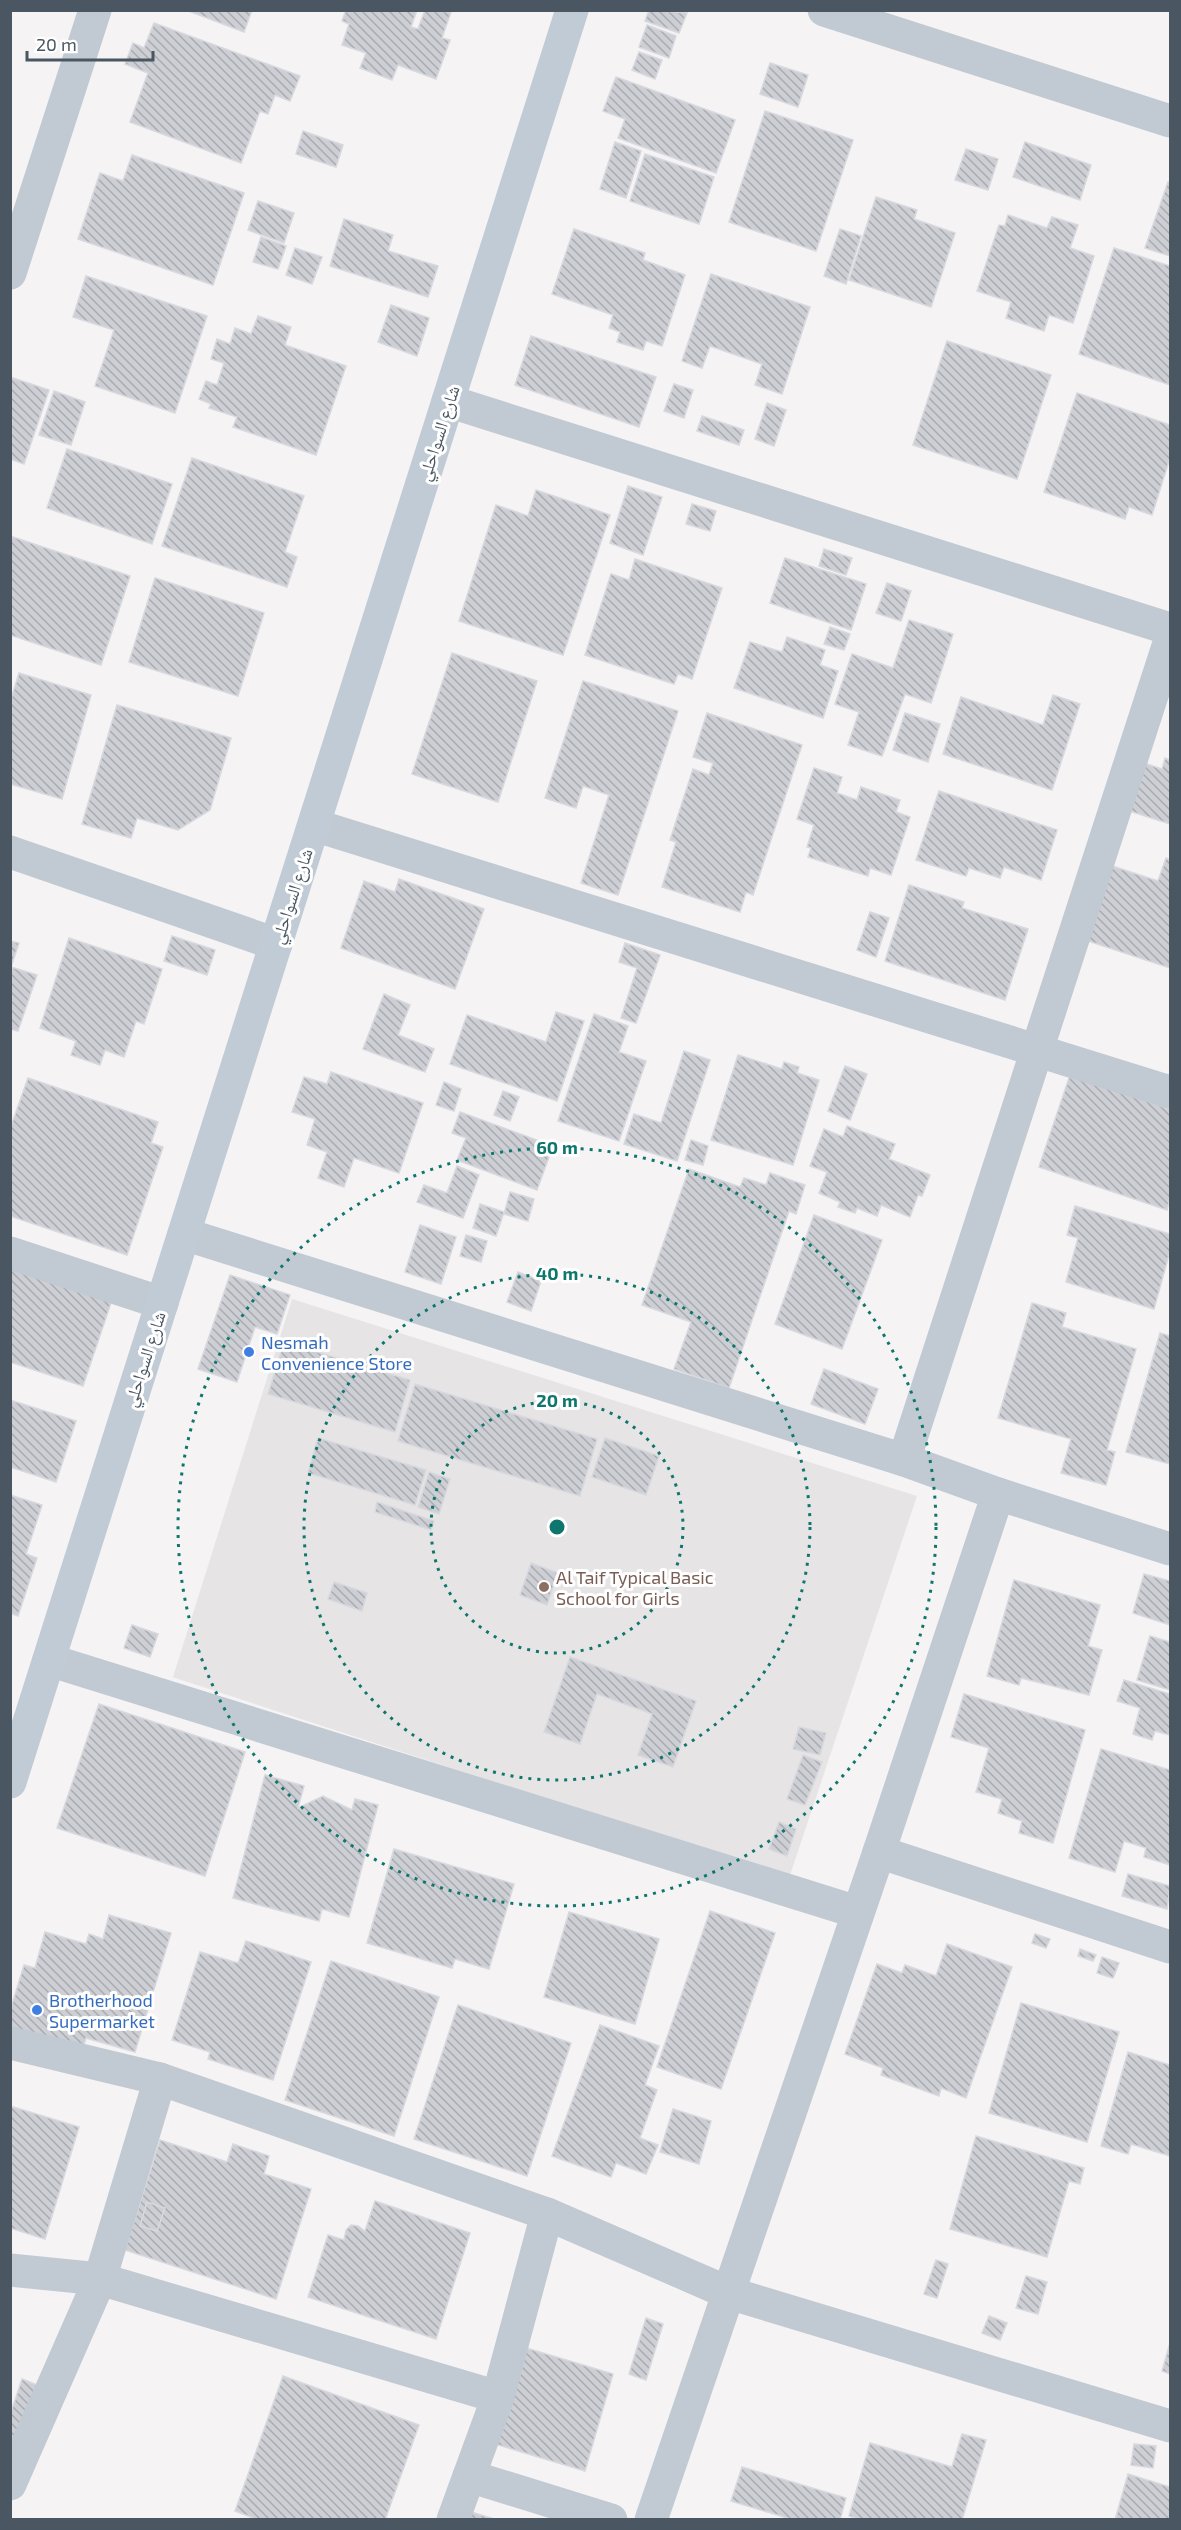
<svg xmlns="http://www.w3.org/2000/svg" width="1181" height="2530" viewBox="0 0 1181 2530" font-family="'Exo 2','Noto Naskh Arabic',sans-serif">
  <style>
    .education { fill: #e6e4e5 }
    .building { fill: url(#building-back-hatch); stroke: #d7d9de; stroke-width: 1.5 }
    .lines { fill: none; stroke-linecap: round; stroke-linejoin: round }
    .street { stroke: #c1cad2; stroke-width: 33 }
    .secondary { stroke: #c1cbd6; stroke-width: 33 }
    .ring { fill: none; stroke: #0f766e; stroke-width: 3; stroke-dasharray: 3 6 }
    .shop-dot { fill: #3f7fe0; stroke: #fff; stroke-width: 2 }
    .education-dot { fill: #8d6e63; stroke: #fff; stroke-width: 2 }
    .labels { text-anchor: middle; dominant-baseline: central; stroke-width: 6; stroke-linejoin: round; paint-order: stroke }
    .street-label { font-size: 18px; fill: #4a5661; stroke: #fff }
    .shop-label { font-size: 18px; fill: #366cbe; stroke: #fff; text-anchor: start }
    .education-label { font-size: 18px; fill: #785e54; stroke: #fff; text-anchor: start }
    .centre { fill: #0f766e; stroke: #fff; stroke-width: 3 }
    .ring-label { font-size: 18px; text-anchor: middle; font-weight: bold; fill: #0f766e; stroke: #fff; stroke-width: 6; stroke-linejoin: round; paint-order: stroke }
  </style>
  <defs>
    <pattern id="building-back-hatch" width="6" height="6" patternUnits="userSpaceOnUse" patternTransform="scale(1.5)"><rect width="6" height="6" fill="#cdcfd5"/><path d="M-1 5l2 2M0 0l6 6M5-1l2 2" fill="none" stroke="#a8abb0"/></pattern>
  </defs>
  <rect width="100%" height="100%" fill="#f5f3f3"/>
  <path class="education" d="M292 1299 917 1496 789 1878 163 1674 173 1677Z"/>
  <g class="building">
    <path d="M186 10H252L244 32Z"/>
    <path d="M346 10H417L411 27 418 29 425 10 451 12 442 38 450 40 436 79 398 65 392 80 360 68 366 53 342 45 349 24 342 21Z"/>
    <path d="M649 10 687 13 679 33 645 21Z"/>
    <path d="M154 23 300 76 290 101 275 95 268 114 260 111 241 163 130 122 148 73 125 64 133 43 144 48Z"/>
    <path d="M647 25 676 36 669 58 639 47Z"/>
    <path d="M639 52 662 60 655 79 632 70Z"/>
    <path d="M770 63 808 75 798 107 760 94Z"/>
    <path d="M616 77 735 120 716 173 618 138 625 119 603 111Z"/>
    <path d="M765 111 853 140 816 251 729 222Z"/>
    <path d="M303 131 343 145 336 167 296 154Z"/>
    <path d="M615 142 641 151 626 198 600 189Z"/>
    <path d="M1025 142 1091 165 1080 200 1013 177Z"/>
    <path d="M966 149 998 159 988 190 955 180Z"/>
    <path d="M645 154 714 177 699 224 630 201Z"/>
    <path d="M132 155 244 193 213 285 78 239 100 173 123 181Z"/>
    <path d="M1168 182H1170V256L1145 248Z"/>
    <path d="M876 197 917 210 914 219 955 233 931 307 849 280Z"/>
    <path d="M258 201 294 213 284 243 248 230Z"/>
    <path d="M1008 215 1047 228 1052 217 1078 225 1070 248 1094 256 1073 323 1049 315 1044 331 1006 318 1011 302 977 291 999 225 1005 226Z"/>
    <path d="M344 219 393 235 388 251 438 266 428 297 330 266Z"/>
    <path d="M574 229 645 253 643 260 685 275 662 346 646 341 643 350 617 342 620 332 609 328 613 315 552 294Z"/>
    <path d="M840 229 861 236 846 284 824 276Z"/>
    <path d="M261 237 286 246 278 269 253 262Z"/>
    <path d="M295 248 322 257 312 284 286 275Z"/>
    <path d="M1114 248 1170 266V385L1079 354Z"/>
    <path d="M711 274 810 307 782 394 755 385 762 364 710 346 702 368 682 361Z"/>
    <path d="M86 276 207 316 175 413 95 386 114 330 73 317Z"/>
    <path d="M391 305 429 318 417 356 378 342Z"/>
    <path d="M258 316 291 327 285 345 346 366 316 455 233 427 237 417 209 408 211 404 199 399 206 381 217 385 224 363 211 359 217 339 230 344 235 328 251 334Z"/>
    <path d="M531 336 656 377 639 427 515 385Z"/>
    <path d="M947 341 1051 375 1017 479 913 445Z"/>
    <path d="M10 377 49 390 24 464 10 459Z"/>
    <path d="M674 384 693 390 684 418 664 411Z"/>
    <path d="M54 391 85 402 71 445 39 435Z"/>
    <path d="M1077 393 1170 425V458L1152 515 1129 507 1125 519 1044 492Z"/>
    <path d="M767 403 786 410 774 446 755 439Z"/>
    <path d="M702 416 744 430 739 445 697 431Z"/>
    <path d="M67 449 172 484 152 544 47 508Z"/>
    <path d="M192 458 304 496 285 552 297 557 287 587 162 546Z"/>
    <path d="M628 486 662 497 643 555 610 543Z"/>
    <path d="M536 490 610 515 563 655 459 621 496 505 528 516Z"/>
    <path d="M692 504 716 511 710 531 686 524Z"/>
    <path d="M10 536 130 576 101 665 10 635Z"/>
    <path d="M824 549 852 558 846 575 819 566Z"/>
    <path d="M785 558 866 584 851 630 770 603Z"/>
    <path d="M635 559 722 588 692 679 678 674 674 684 585 655 611 574 629 580Z"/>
    <path d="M155 578 264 613 238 696 129 662Z"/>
    <path d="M887 583 911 591 901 621 876 613Z"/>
    <path d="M909 620 953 634 931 703 905 694 882 756 848 745 859 712 835 704 852 654 893 668Z"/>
    <path d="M830 627 850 634 844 650 824 644Z"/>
    <path d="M787 637 825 650 820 665 838 671 823 718 734 688 750 642 782 652Z"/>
    <path d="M452 653 537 681 498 802 412 774Z"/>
    <path d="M19 673 91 695 62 799 10 784V702Z"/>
    <path d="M583 681 678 711 618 895 581 883 609 795 583 786 576 808 545 798Z"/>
    <path d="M1053 695 1080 704 1052 790 943 754 961 697 1043 725Z"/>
    <path d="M117 705 231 738 210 810 178 830 137 818 131 838 82 824Z"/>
    <path d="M707 713 802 745 753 895 746 892 740 912 662 887 676 842 670 840 693 769 709 775 713 763 693 757Z"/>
    <path d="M905 713 940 724 928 762 893 750Z"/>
    <path d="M1165 758 1170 760V824L1123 809 1138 761 1162 769Z"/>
    <path d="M814 768 842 777 837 793 857 800 861 787 900 800 896 812 910 817 891 875 870 868 868 876 808 857 811 848 807 847 814 825 797 819Z"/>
    <path d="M939 791 1057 830 1041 880 1004 867 1000 878 969 868 966 876 916 860Z"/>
    <path d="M1166 858 1170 860V968L1079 938 1103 863 1158 881Z"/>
    <path d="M399 879 484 909 455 989 341 948 364 881 395 892Z"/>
    <path d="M909 885 964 902 962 908 1028 929 1005 1000 885 961Z"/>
    <path d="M870 912 889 918 876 957 857 950Z"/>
    <path d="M172 936 215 950 207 975 164 961Z"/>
    <path d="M69 938 162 969 144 1024 136 1021 124 1057 105 1050 100 1065 71 1055 76 1041 40 1028Z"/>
    <path d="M10 941 19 943 11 967 37 975 18 1031 10 1029Z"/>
    <path d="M625 943 660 955 636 1023 621 1018 637 968 619 962Z"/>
    <path d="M384 994 410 1005 398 1035 434 1049 425 1072 363 1049Z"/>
    <path d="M556 1012 584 1021 557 1101 450 1064 467 1015 546 1042Z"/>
    <path d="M594 1014 628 1026 619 1052 646 1061 619 1141 558 1121Z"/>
    <path d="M684 1051 710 1060 677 1161 624 1144 634 1114 661 1123Z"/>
    <path d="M738 1055 782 1069 784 1062 799 1067 797 1073 819 1080 793 1165 711 1140Z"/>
    <path d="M845 1066 867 1074 850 1120 828 1111Z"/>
    <path d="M331 1072 423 1103 399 1173 354 1158 344 1187 318 1178 327 1152 307 1145 315 1119 292 1112 304 1077 327 1084Z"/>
    <path d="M1070 1075 1170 1109V1198L1167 1210 1039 1167Z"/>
    <path d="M28 1078 158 1122 151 1143 163 1147 127 1255 10 1216V1129Z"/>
    <path d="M444 1082 461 1089 454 1111 436 1105Z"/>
    <path d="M503 1091 519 1097 510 1121 494 1115Z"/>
    <path d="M460 1112 553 1146 537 1190 457 1160 466 1138 452 1133Z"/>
    <path d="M847 1126 895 1144 889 1159 930 1175 922 1196 918 1195 910 1217 881 1205 877 1216 857 1208 855 1213 838 1207 840 1202 819 1193 827 1172 810 1166 824 1129 843 1137Z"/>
    <path d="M691 1140 708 1146 703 1165 685 1160Z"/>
    <path d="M457 1166 479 1175 463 1218 417 1202 424 1185 447 1193Z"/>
    <path d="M689 1169 740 1187 744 1178 766 1185 770 1173 805 1185 796 1214 789 1211 729 1388 674 1369 691 1322 642 1305Z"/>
    <path d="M510 1192 534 1199 528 1221 504 1214Z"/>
    <path d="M480 1204 504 1212 496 1236 473 1228Z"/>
    <path d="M1075 1206 1170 1234V1251L1154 1309 1066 1282 1078 1238 1067 1235Z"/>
    <path d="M814 1215 882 1240 842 1349 775 1324Z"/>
    <path d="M420 1225 456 1237 441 1284 405 1272Z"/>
    <path d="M466 1235 487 1241 481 1262 460 1256Z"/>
    <path d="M10 1265 112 1300 83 1386 10 1362Z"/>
    <path d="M518 1272 541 1281 531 1311 507 1302Z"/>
    <path d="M230 1275 290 1295 277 1334 255 1327 237 1382 198 1369Z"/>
    <path d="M1032 1303 1066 1313 1062 1327 1136 1349 1107 1450 1115 1452 1106 1485 1061 1473 1071 1439 998 1418Z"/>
    <path d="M1160 1333 1170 1336V1464L1126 1452Z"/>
    <path d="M284 1342 410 1380 395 1432 268 1394Z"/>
    <path d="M824 1369 878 1389 865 1424 811 1404Z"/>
    <path d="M415 1384 597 1439 580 1496 398 1441Z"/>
    <path d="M10 1400 76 1421 56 1482 10 1467Z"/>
    <path d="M318 1438 426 1470 415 1505 308 1473Z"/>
    <path d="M605 1438 659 1456 646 1495 592 1477Z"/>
    <path d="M429 1472 450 1479 439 1514 418 1507Z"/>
    <path d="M10 1495 42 1505 26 1554 37 1558 18 1616 10 1613Z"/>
    <path d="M377 1502 434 1521 431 1530 375 1512Z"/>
    <path d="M531 1563 558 1573 547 1605 520 1595Z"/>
    <path d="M1144 1574 1170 1581V1625L1133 1613Z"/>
    <path d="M1014 1580 1100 1605 1088 1646 1102 1650 1089 1695 1021 1678 1019 1685 987 1676Z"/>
    <path d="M334 1582 367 1593 362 1611 328 1599Z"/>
    <path d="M132 1625 158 1634 150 1657 124 1648Z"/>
    <path d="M1150 1636 1170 1642V1690L1137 1680Z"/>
    <path d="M570 1657 696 1701 673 1767 638 1755 652 1714 597 1694 580 1744 544 1732Z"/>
    <path d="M1124 1680 1170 1694V1735L1155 1731 1152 1740 1133 1734 1140 1708 1117 1701Z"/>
    <path d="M964 1694 1085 1730 1053 1843 1019 1833 1022 1821 998 1813 1002 1799 976 1792 989 1748 951 1737Z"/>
    <path d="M99 1704 245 1752 205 1876 57 1828Z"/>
    <path d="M799 1727 826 1733 820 1755 793 1749Z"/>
    <path d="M1101 1749 1170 1770V1865L1144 1857 1146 1848 1124 1841 1115 1872 1069 1858Z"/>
    <path d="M803 1755 822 1762 805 1805 787 1799Z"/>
    <path d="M265 1775 304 1786 298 1808 323 1796 352 1810 355 1799 378 1805 349 1917 322 1909 319 1921 233 1898Z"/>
    <path d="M779 1822 796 1829 787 1856 769 1849Z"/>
    <path d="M394 1849 514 1884 489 1969 455 1959 452 1968 367 1943Z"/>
    <path d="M1128 1874 1170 1886 1167 1909 1122 1896Z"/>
    <path d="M710 1911 775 1933 721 2089 657 2067Z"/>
    <path d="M569 1912 659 1939 635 2024 544 1997Z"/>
    <path d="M109 1915 171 1933 135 2052 86 2038 82 2051 10 2029V2011L24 1965 35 1968 45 1932 86 1944 89 1934 103 1939Z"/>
    <path d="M1035 1934 1050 1939 1046 1948 1032 1943Z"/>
    <path d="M246 1941 311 1962 273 2080 208 2059 210 2052 172 2040 200 1952 238 1963Z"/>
    <path d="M947 1944 1012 1967 966 2098 941 2088 939 2096 881 2075 883 2068 845 2054 877 1964 902 1973 905 1965 936 1976Z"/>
    <path d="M1080 1949 1096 1955 1093 1961 1078 1956Z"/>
    <path d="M1102 1957 1119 1963 1113 1978 1097 1973Z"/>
    <path d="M331 1961 439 1997 394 2136 285 2100Z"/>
    <path d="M1021 2003 1119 2032 1087 2142 989 2113Z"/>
    <path d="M458 2005 571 2043 527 2176 414 2139Z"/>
    <path d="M600 2025 659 2046 645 2085 657 2090 640 2138 658 2145 646 2174 616 2163 611 2177 552 2156Z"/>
    <path d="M1128 2052 1170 2065V2156L1131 2144 1128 2154 1101 2146Z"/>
    <path d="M10 2106 79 2127 45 2239 10 2228Z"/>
    <path d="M673 2109 711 2121 699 2164 660 2152Z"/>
    <path d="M976 2136 1084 2168 1080 2184 1069 2181 1047 2257 950 2229Z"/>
    <path d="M160 2140 227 2162 233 2144 269 2156 264 2174 311 2189 276 2299 125 2250Z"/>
    <path d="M375 2201 470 2233 436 2339 308 2297 328 2235 344 2240 346 2230 351 2225 358 2226 365 2231Z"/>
    <path d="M147 2202 165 2208 157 2231 140 2226Z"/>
    <path d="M936 2260 948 2264 937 2298 924 2294Z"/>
    <path d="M1026 2276 1047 2282 1038 2314 1016 2308Z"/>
    <path d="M989 2316 1007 2323 1000 2340 982 2333Z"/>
    <path d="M646 2318 663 2324 646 2380 629 2374Z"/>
    <path d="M1170 2343V2374L1162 2371Z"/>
    <path d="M523 2347 613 2374 585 2471 495 2444Z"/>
    <path d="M283 2376 419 2425 385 2520H259L235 2511Z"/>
    <path d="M22 2379 37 2385 18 2441 10 2439V2415Z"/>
    <path d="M962 2434 986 2440 962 2520H862L849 2516 870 2443 952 2467Z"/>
    <path d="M1134 2444 1156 2446 1153 2468 1131 2465Z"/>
    <path d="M742 2467 846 2498 840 2520H794L731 2501Z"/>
    <path d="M1128 2474 1170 2487V2520H1115Z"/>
    <path d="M465 2510 497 2520H462Z"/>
  </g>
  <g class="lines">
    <g class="street">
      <path d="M824 10 1170 121"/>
      <path d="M10 273 95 10"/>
      <path d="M448 401 1170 629"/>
      <path d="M314 825 1170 1092"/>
      <path d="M10 852 276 944"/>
      <path d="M184 1234 904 1460 998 1494 1170 1549"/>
      <path d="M10 1253 162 1303"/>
      <path d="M904 1460 1170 640"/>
      <path d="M49 1660 857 1912"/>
      <path d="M879 1852 1170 1947"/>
      <path d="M10 2043 160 2079 547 2214 729 2293 1170 2426"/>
      <path d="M10 2270 100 2279 498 2397"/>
      <path d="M469 2476 611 2520"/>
      <path d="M10 2484 100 2279 160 2079"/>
      <path d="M453 2520 498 2397 547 2214"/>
      <path d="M651 2520 879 1852 998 1494"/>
    </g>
    <path class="secondary" d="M10 1782 572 10"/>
  </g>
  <g class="ring">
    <circle cx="557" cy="1527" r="126"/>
    <circle cx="557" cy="1527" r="253"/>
    <circle cx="557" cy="1527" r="379"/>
  </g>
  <g class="shop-dot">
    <circle cx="249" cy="1352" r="6"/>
    <circle cx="37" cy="2010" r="6"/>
  </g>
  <circle class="education-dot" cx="544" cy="1587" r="6"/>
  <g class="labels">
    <g class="street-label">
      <text transform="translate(438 433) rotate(-72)">شارع السواحلي</text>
      <text transform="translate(291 896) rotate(-72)">شارع السواحلي</text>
      <text transform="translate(144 1359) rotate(-72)">شارع السواحلي</text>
    </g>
    <g class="shop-label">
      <text x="261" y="1342">Nesmah<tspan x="261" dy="21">Convenience Store</tspan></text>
      <text x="49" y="2000">Brotherhood<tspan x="49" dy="21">Supermarket</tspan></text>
    </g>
    <g class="education-label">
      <text x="556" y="1577">Al Taif Typical Basic<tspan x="556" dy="21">School for Girls</tspan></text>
    </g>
  </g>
  <circle cx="557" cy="1527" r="9" class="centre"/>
  <g class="ring-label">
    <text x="557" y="1154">60 m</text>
    <text x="557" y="1280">40 m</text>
    <text x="557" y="1407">20 m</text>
  </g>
  <rect width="1181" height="2530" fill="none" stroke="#4a5661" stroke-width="24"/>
  <path d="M27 51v9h126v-9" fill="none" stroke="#4a5661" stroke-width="3"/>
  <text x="36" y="51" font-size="18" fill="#4a5661" stroke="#ffffff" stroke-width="4.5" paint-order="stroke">20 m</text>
</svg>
